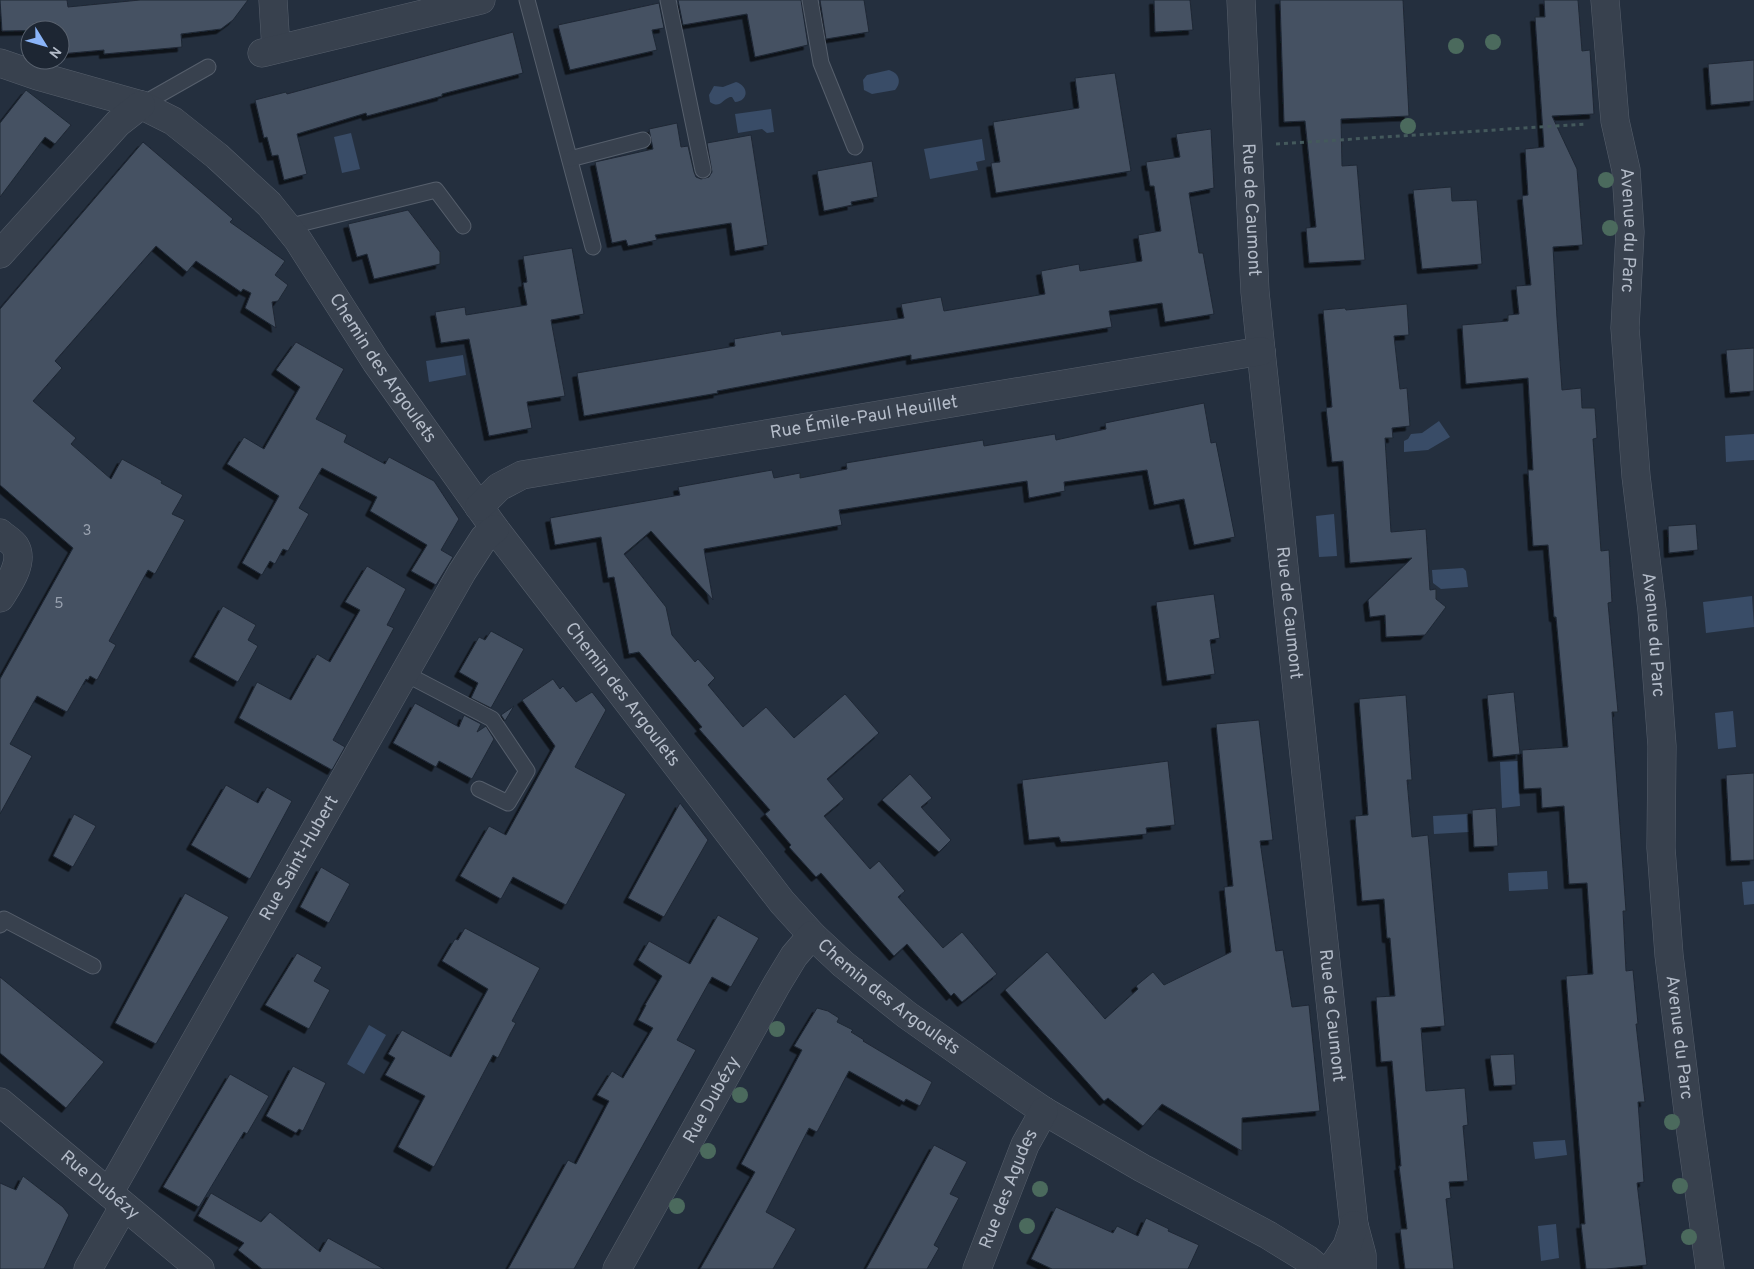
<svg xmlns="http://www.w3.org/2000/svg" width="1754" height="1269" viewBox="0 0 1754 1269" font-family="Overpass,sans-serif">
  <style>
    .water { fill: #394c67 }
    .building { fill: #455162; stroke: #1f2835; filter: url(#shadow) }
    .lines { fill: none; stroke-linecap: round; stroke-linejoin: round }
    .service-casing { stroke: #565f6c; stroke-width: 17 }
    .minor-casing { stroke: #565f6c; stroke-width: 29 }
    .path { stroke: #44595c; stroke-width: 3; stroke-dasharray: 4 4; stroke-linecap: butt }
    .service { stroke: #38414e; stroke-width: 15 }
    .minor { stroke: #38414e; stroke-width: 28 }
    .tree { fill: #4b6a5d }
    .labels { text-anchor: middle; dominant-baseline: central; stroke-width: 4.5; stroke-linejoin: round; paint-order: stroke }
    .number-label { font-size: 15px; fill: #98a1af }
    .street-label { font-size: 18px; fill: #b4bcc9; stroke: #1d2633 }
  </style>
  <defs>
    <filter id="shadow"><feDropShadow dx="-4.5" dy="4.5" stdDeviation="0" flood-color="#0009"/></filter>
  </defs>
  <rect width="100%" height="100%" fill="#242f3e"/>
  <g class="water">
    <path d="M889 70C899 73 902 82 895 90L872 94 864 90 863 80 867 75Z"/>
    <path d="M736 82C749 86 749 101 735 102L732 97H730C722 100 720 109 710 102L709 95 714 86 723 87Z"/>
    <path d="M771 109 774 132 767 133 762 129 738 133 735 114Z"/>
    <path d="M351 133 360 169 342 173 334 137Z"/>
    <path d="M982 139 985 160 976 162 978 170 930 179 924 149Z"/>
    <path d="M463 355 466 375 429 382 426 361Z"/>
    <path d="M1439 421 1450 437 1428 450 1404 452V441L1408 439 1411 434 1422 433Z"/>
    <path d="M1754 434V460L1726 462 1725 436Z"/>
    <path d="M1334 514 1337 556 1319 557 1316 516Z"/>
    <path d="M1463 568 1466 571 1468 587 1441 589 1433 583 1432 570Z"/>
    <path d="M1752 596 1754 627 1706 633 1703 602Z"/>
    <path d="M1733 711 1736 747 1718 749 1715 713Z"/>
    <path d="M1518 761 1520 806 1502 808 1500 762Z"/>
    <path d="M1468 814 1469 832 1434 834 1433 816Z"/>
    <path d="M1547 871 1548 889 1509 891 1508 873Z"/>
    <path d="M1754 881V904L1744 905 1742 882Z"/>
    <path d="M369 1025 386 1035 364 1074 347 1064Z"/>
    <path d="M1565 1140 1567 1155 1535 1159 1533 1142Z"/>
    <path d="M1556 1224 1559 1258 1541 1261 1538 1226Z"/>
  </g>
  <g class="building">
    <path d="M0 0H67L68 7 140 0H248L233 20 221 29 181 34 182 47 104 54V50L60 54V30L2 31Z"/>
    <path d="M678 0H801L808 45 755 57 747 14 683 25Z"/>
    <path d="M820 0H864L869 32 826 39Z"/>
    <path d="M1154 0H1190L1193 30 1155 32Z"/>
    <path d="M1280 0H1403L1409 116 1341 119 1342 166 1357 165 1365 260 1309 263 1306 228 1316 227 1305 121 1284 122Z"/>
    <path d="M1544 0H1578L1582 51 1590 50 1594 114 1552 116 1577 169 1583 245 1553 247 1557 318 1562 390 1581 388 1582 408H1595L1597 438 1593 439 1601 551 1609 550 1612 602 1608 603 1618 712H1612L1626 911H1623L1626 971 1633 970 1638 1024H1636L1645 1102H1638L1644 1182 1637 1183 1647 1265 1606 1269H1586L1581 1224H1585L1566 976 1593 974 1587 883 1569 884 1564 806 1542 808 1541 788 1524 789 1522 750 1568 747 1556 617H1554L1548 545 1533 546 1528 470H1533L1528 378 1466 384 1462 325 1508 321V315L1519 314 1516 286 1531 285 1522 196 1528 195 1525 149 1544 147 1535 17H1545Z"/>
    <path d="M659 3 664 28 652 30 657 50 570 70 558 25Z"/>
    <path d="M513 32 523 73 442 94V96L367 116 366 113 297 134 307 174 284 180 278 155 272 156 267 137 264 138 255 100 286 92 287 94Z"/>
    <path d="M1754 60V101L1711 105 1708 64Z"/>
    <path d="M1115 73 1131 171 996 193 991 163 1000 162 993 122 1079 108 1075 78Z"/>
    <path d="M26 90 71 125 55 144 45 137 0 197V123Z"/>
    <path d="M677 123 681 147 688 146 694 172 696 177 701 179 709 177 712 172 707 143 751 135 768 245 735 251 731 223 655 235 657 240 628 246 626 240 612 243 595 162 653 149 649 129Z"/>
    <path d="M1211 129 1214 188 1189 193 1199 253H1203L1214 314 1165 322 1162 303 1109 311 1112 327 911 360V355L717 391 718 393 584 416 577 373 735 346 734 339 781 331 782 335 904 318 901 304 941 297 944 311 1045 294 1041 271 1079 264 1080 271 1142 261 1138 235 1161 231 1154 186H1150L1146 162 1180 157 1176 134Z"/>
    <path d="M143 142 233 219 230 222 285 261 275 275 288 285 278 301 272 302 276 328 245 308 251 293 243 289 241 292 196 261 187 272 156 246 55 361 62 368 33 401 76 438 71 444 111 479 122 459 162 481 161 483 183 495 172 514 185 520 155 574 148 570 109 641 116 645 97 680 90 676 88 680 86 679 67 712 37 696 10 744 32 756 0 814V679L73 548 0 485V309Z"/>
    <path d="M872 161 878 197 851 202 852 205 824 211 817 171Z"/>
    <path d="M1451 187 1452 201 1477 200 1482 264 1422 269 1413 190Z"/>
    <path d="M408 210 440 252V264L374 279 367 254 357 257 348 224Z"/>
    <path d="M572 248 584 314 551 320 565 396 527 402 532 428 489 436 469 339 441 343 435 312 465 307 466 315 527 305 523 283 527 282 523 256Z"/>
    <path d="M1407 304 1409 335 1394 336 1400 389 1407 388 1410 426 1392 428 1393 438H1385L1391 532 1426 529 1430 590 1436 589V599L1446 607 1425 635 1386 637 1385 615 1370 617 1368 600 1412 558 1350 563 1343 461 1332 462 1326 408 1332 407 1323 310 1345 308 1346 310Z"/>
    <path d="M296 342 344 369 316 419 347 435 344 442 385 464 389 457 434 481 459 519 441 550 453 557 436 585 411 571 427 545 370 511 377 497 322 468 299 508 309 514 288 551 283 549 275 564 270 561 262 575 242 563 279 496 227 464 244 437 264 449 300 387 276 370Z"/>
    <path d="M1754 348V391L1730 393 1726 350Z"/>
    <path d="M1204 403 1211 443 1216 442 1235 537 1194 545 1184 499 1154 505 1147 470 1064 482 1065 491 1029 498 1027 481 839 510 842 525 704 549 713 600 651 531 624 554 666 607 672 635 695 662 698 659 715 678 708 685 743 727 766 707 794 738 845 694 879 733 827 779 844 799 824 816 870 869 879 861 905 891 898 897 943 948 962 932 997 974 962 1002 954 993 951 996 907 944 894 956 821 873 816 877 789 847 791 845 765 814 770 810 699 729 702 727 639 652 629 654 614 577 608 578 601 537 555 545 550 518 680 495 678 487 772 470 774 478 800 473V478L847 469 846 463 983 440 984 446 1055 434 1056 440 1106 429 1105 423Z"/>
    <path d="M1696 524 1698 550 1669 553 1668 526Z"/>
    <path d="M367 566 406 589 387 625 394 628 333 740 345 747 332 770 239 718 257 682 291 700 317 654 330 662 360 610 345 602Z"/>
    <path d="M1214 594 1220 638 1210 640 1215 674 1167 681 1156 602Z"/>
    <path d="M223 606 256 625 248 640 258 646 238 682 194 657Z"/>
    <path d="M491 631 524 649 491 708 471 698 478 683 459 672 479 637 485 640Z"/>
    <path d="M553 679 560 689 563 686 576 702 592 692 606 710 575 767 626 794 566 905 513 877 501 899 460 876 489 826 506 835 555 746 522 700Z"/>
    <path d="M1514 692 1520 754 1493 757 1487 695Z"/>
    <path d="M1406 695 1412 780H1407L1412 837 1428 835 1445 1026 1421 1028 1426 1091 1465 1088 1468 1125 1463 1126 1468 1181 1449 1182 1451 1198 1446 1199 1454 1269H1405L1400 1229H1407L1399 1166H1401L1392 1061 1381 1062 1376 997 1395 996 1390 938H1387L1384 899 1362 901 1355 816 1368 815 1359 699Z"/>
    <path d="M415 703 459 727 464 715 481 724 477 732 486 726 494 739 472 779 439 761 436 767 393 743Z"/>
    <path d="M514 706 505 721 501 715Z"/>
    <path d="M1259 720 1273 840 1260 841 1276 951 1283 950 1292 1007 1309 1005 1320 1111 1242 1118V1151L1162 1104 1143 1126 1108 1098 1104 1101 1005 990 1047 952 1105 1019 1138 989 1136 986 1153 972 1164 985 1231 952 1224 887 1233 886 1216 724Z"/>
    <path d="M1168 761 1175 825 1146 828 1147 834 1076 841 1061 842 1059 837 1029 840 1022 780Z"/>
    <path d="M1754 773V860L1731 861 1726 775Z"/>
    <path d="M910 774 932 798 921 807 951 840 939 852 882 800Z"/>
    <path d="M226 785 258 803 267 787 292 801 250 879 191 845Z"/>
    <path d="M680 803 708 840 664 917 628 898Z"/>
    <path d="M1496 808 1498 846 1474 847 1472 810Z"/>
    <path d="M74 814 96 826 73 867 53 856Z"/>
    <path d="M321 867 350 884 329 923 300 907Z"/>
    <path d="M185 893 229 917 156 1044 115 1023Z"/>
    <path d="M718 915 759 938 731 987 712 977 677 1040 696 1050 574 1269H508L568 1160 576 1164 609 1101 597 1095 612 1071 623 1078 653 1028 638 1020 646 1005H645L662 976 638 960 649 941 690 964Z"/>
    <path d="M465 928 540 968 512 1021 516 1023 510 1034 498 1058 493 1055 434 1167 398 1147 425 1096 385 1075 395 1058 388 1054 402 1030 451 1057 488 989 442 961 455 939 458 940Z"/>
    <path d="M297 953 322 967 314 981 330 990 309 1029 265 1005Z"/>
    <path d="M0 977 104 1062 66 1108 0 1053Z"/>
    <path d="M817 1008 828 1011 839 1018 837 1022 853 1030 851 1032 864 1040 863 1041 932 1082 920 1106 906 1099 904 1102 849 1071 817 1132 809 1128 766 1212 796 1229 773 1269H700L755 1172 741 1164 802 1050 794 1046Z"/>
    <path d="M1514 1054 1516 1085 1494 1086 1490 1055Z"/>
    <path d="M293 1066 326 1083 303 1131 299 1129 296 1133 266 1116Z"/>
    <path d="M230 1074 269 1096 247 1134 244 1132 199 1207 163 1187Z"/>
    <path d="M934 1145 967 1162 950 1194 959 1198 934 1245 939 1248 927 1269H866Z"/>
    <path d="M23 1176 63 1207 69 1215 44 1269H0V1183L16 1190Z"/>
    <path d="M211 1193 261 1222 270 1212 320 1252 328 1238 384 1269H262L238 1250 244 1243 198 1216Z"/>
    <path d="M1056 1207 1113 1233 1117 1226 1138 1236 1146 1218 1169 1229 1168 1231 1199 1245 1188 1269H1052L1031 1259Z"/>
  </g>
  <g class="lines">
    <defs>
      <g id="service">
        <path d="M527 0 593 247"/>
        <path d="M668 0 703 170"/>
        <path d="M810 0 821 63 855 147"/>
        <path d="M141 105 208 67"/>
        <path d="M570 159 643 140"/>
        <path d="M287 227 436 190 463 226"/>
        <path d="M404 673 492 719 527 771 508 803 479 789"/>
        <path d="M0 925 4 919 93 966"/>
      </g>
      <g id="minor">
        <path d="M273 0 276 49"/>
        <path id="s1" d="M1241 0 1255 292 1261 351 1354 1225 1362 1255V1269"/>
        <path id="s2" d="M1605 0 1615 121 1626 170 1630 232 1625 328 1636 476 1652 610 1662 746 1661 848 1669 955 1689 1119 1710 1269"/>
        <path d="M262 53 481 0"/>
        <path id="s3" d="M0 63 38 76 141 105 173 121 217 156 269 204 298 240 376 362 495 529 782 902 812 935 843 964 907 1015 1016 1092 1044 1111 1142 1168 1268 1235 1307 1259 1319 1269"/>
        <path d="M0 254 118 123 141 105"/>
        <path id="s4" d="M479 507 499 487 522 475 1261 351"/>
        <path d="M0 533C4 537 12 541 15 546 25 562 8 585 0 598"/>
        <path id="s5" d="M0 1102 200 1269"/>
        <path id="s6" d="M109 1193 462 572 484 538 495 529"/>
        <path d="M88 1269 124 1206"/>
        <path id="s7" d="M617 1269 777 984 794 956 812 935"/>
        <path id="s8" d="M977 1269 1025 1145 1044 1111"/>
        <path d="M1331 1269 1347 1246 1354 1225"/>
      </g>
    </defs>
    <use href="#service" class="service-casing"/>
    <use href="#minor" class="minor-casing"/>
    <path class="path" d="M1276 144 1587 124"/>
    <use href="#service" class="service"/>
    <use href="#minor" class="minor"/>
  </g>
  <g class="tree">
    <circle cx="1493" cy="42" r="8"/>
    <circle cx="1456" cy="46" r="8"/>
    <circle cx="1408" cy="126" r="8"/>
    <circle cx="1606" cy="180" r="8"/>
    <circle cx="1610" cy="228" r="8"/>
    <circle cx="777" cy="1029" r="8"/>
    <circle cx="740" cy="1095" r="8"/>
    <circle cx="1672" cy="1122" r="8"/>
    <circle cx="708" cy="1151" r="8"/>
    <circle cx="1680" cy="1186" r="8"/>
    <circle cx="1040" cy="1189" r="8"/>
    <circle cx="677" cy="1206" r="8"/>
    <circle cx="1027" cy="1226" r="8"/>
    <circle cx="1689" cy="1237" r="8"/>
  </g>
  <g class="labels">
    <g class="number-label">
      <text x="87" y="531">3</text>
      <text x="59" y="604">5</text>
    </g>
    <g class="street-label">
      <text stroke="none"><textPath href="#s1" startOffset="210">Rue de Caumont</textPath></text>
      <text stroke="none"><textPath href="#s2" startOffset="232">Avenue du Parc</textPath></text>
      <text stroke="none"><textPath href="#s3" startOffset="510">Chemin des Argoulets</textPath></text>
      <text stroke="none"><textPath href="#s4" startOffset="401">Rue Émile-Paul Heuillet</textPath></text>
      <text stroke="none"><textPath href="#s1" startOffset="615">Rue de Caumont</textPath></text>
      <text stroke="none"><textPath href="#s2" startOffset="638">Avenue du Parc</textPath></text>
      <text stroke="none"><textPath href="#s3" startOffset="915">Chemin des Argoulets</textPath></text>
      <text stroke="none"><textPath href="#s6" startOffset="385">Rue Saint-Hubert</textPath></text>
      <text stroke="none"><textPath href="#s3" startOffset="1320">Chemin des Argoulets</textPath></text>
      <text stroke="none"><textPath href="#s1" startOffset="1020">Rue de Caumont</textPath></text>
      <text stroke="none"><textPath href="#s2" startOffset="1042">Avenue du Parc</textPath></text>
      <text stroke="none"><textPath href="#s7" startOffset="194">Rue Dubézy</textPath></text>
      <text stroke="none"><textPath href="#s5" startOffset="130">Rue Dubézy</textPath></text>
      <text stroke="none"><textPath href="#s8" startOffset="86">Rue des Agudes</textPath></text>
    </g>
  </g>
  <g transform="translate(45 45) rotate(127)"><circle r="24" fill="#1d2633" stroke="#59626f"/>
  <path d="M0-4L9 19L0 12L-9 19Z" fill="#8ab4f8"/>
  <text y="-8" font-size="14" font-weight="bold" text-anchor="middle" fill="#b4bcc9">N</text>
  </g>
</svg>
